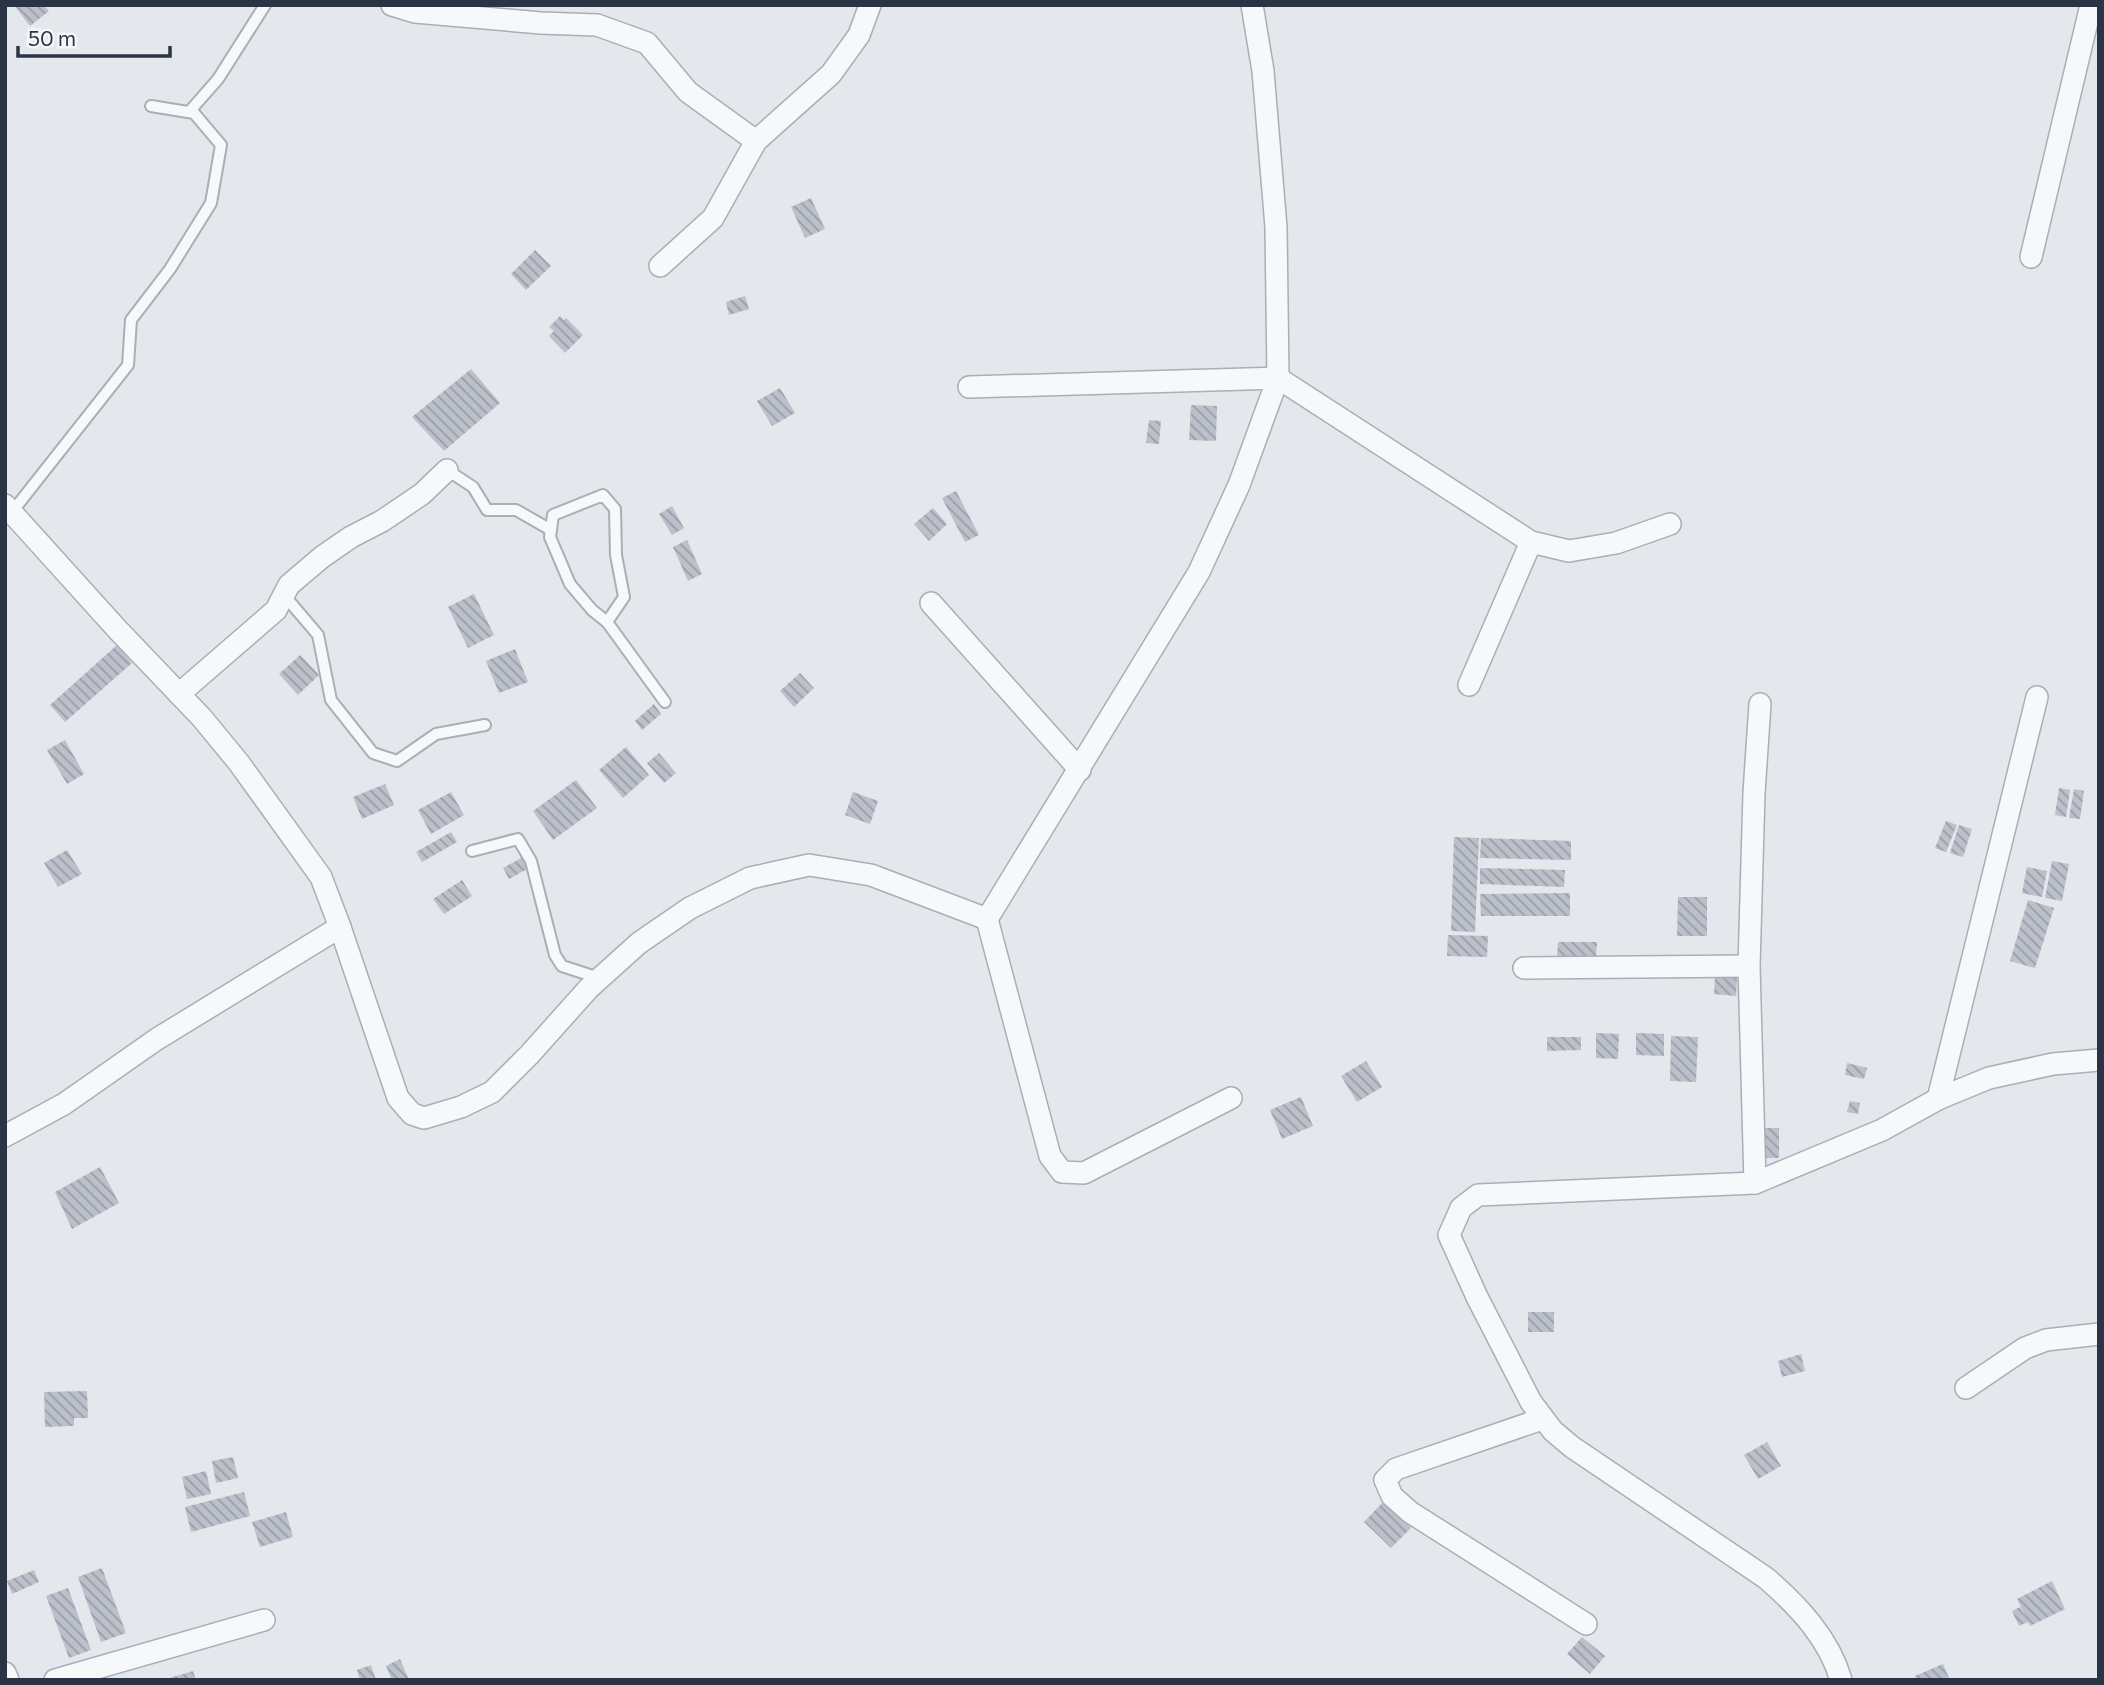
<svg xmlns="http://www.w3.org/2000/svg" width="2104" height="1685" viewBox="0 0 2104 1685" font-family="Commissioner,sans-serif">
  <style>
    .building { fill: url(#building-back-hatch) }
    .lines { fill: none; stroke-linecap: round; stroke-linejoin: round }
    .lane-casing { stroke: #a9aeb7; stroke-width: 14 }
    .street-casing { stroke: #a9aeb7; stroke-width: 24 }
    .lane { stroke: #f7f8fa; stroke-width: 10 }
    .street { stroke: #f7f8fa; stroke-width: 21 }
  </style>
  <defs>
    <pattern id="building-back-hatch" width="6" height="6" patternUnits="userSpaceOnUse" patternTransform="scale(1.75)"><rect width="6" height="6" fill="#bbc0ca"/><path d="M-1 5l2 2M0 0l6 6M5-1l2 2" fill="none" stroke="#989da6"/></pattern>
  </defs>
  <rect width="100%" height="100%" fill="#e4e7ec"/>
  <g class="building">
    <path d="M14 5H44L49 11 30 26Z"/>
    <path d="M811 198 825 229 805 238 791 207Z"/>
    <path d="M535 250 551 266 526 290 511 274Z"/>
    <path d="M745 296 749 309 729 315 726 302Z"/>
    <path d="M560 316 564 320 566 318 583 335 565 353 549 336 554 331 549 327Z"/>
    <path d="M471 369 500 403 444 451 412 417Z"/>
    <path d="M780 388 795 413 772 426 757 401Z"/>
    <path d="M1191 405 1217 406 1216 441 1189 440Z"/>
    <path d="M1149 420 1161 421 1159 444 1146 443Z"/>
    <path d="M956 491 979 535 965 542 942 498Z"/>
    <path d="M672 506 684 528 672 535 659 514Z"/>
    <path d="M933 508 947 524 929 541 914 524Z"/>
    <path d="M687 540 702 574 688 581 673 547Z"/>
    <path d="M474 594 494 635 468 648 448 607Z"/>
    <path d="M117 645 132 663 65 722 50 705Z"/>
    <path d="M515 649 528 682 499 693 486 661Z"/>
    <path d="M300 655 319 675 298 695 279 674Z"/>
    <path d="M800 673 814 688 794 707 780 691Z"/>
    <path d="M654 704 661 714 642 730 635 721Z"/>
    <path d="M65 740 84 774 67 784 47 750Z"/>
    <path d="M626 747 649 775 623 798 599 770Z"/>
    <path d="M659 753 676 773 664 783 647 763Z"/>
    <path d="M576 780 597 808 553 840 533 811Z"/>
    <path d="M385 784 394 805 362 819 353 797Z"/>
    <path d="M2059 788 2070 790 2066 817 2055 815Z"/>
    <path d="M2074 789 2084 791 2080 819 2069 818Z"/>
    <path d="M451 792 464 815 431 834 418 810Z"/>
    <path d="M853 792 878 801 870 824 845 815Z"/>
    <path d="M1946 821 1957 825 1946 852 1935 848Z"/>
    <path d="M1959 825 1972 829 1963 857 1950 853Z"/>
    <path d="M451 832 457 842 422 862 416 852Z"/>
    <path d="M1454 837 1479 838 1475 932 1451 931Z"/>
    <path d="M1481 838 1571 841V860L1480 858Z"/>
    <path d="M67 850 82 874 58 887 44 863Z"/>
    <path d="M523 857 529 868 509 879 503 868Z"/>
    <path d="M2052 861 2069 864 2062 901 2045 898Z"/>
    <path d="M2027 867 2047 871 2042 897 2022 893Z"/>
    <path d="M1480 868 1565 870 1564 887 1480 884Z"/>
    <path d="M462 880 472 896 444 914 433 899Z"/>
    <path d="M1570 893V916H1481L1480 894Z"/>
    <path d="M1678 897H1707V936H1677Z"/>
    <path d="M2028 900 2054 908 2035 968 2010 961Z"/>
    <path d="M1448 935 1488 936 1487 957 1447 956Z"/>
    <path d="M1558 942H1597L1596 957H1557Z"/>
    <path d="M1715 976 1737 977 1736 996 1714 994Z"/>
    <path d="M1596 1033 1619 1034 1618 1059 1596 1058Z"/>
    <path d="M1636 1033 1664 1034V1056L1636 1055Z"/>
    <path d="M1671 1036 1698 1037 1696 1082 1670 1081Z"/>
    <path d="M1547 1037H1581V1050L1547 1051Z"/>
    <path d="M1366 1061 1382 1087 1357 1102 1341 1076Z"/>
    <path d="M1847 1063 1867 1068 1864 1079 1845 1075Z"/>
    <path d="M1301 1097 1313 1126 1282 1139 1270 1110Z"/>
    <path d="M1850 1101 1860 1103 1858 1114 1847 1112Z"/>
    <rect x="1760" y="1128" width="19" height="30"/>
    <path d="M100 1167 119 1203 72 1229 55 1192Z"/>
    <rect x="1528" y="1312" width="26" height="20"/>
    <path d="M1801 1354 1805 1371 1782 1377 1778 1361Z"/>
    <path d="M87 1391 88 1418H74V1426L45 1427 44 1392Z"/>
    <path d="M1767 1442 1781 1466 1758 1479 1744 1455Z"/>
    <path d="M233 1457 238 1478 216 1483 212 1461Z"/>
    <path d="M206 1471 211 1494 187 1499 182 1477Z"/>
    <path d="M244 1492 250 1516 191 1532 185 1507Z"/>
    <path d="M1384 1501 1411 1528 1391 1548 1364 1522Z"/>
    <path d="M286 1512 293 1537 260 1547 252 1522Z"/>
    <path d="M102 1568 126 1633 101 1642 78 1577Z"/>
    <path d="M34 1570 39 1582 12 1594 7 1581Z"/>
    <path d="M2052 1581 2065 1609 2030 1626 2028 1622 2019 1626 2012 1611 2020 1607 2026 1618 2017 1599Z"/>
    <path d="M68 1588 91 1650 69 1658 46 1596Z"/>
    <path d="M1582 1637 1605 1656 1590 1674 1567 1654Z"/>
    <path d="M400 1659 409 1680H392L386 1666Z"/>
    <path d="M1943 1664 1950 1680H1917L1915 1676Z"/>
    <path d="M371 1665 376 1680H360L357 1670Z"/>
    <path d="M193 1671 196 1680H167L166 1679Z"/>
  </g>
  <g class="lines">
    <defs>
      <g id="lane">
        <path d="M189 112 218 79 265 5"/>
        <path d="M447 470 473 487 487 510H516L551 530"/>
        <path d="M603 495 615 509 616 555 624 597 607 622 592 610 570 584 550 537 553 515Z"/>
        <path d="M12 512 128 365 131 320 170 269 211 203 221 145 194 113 151 106"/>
        <path d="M284 595 318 635 331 700 373 753 397 761 436 734 485 725"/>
        <path d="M607 622 665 702"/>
        <path d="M472 851 518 839 531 861 555 955 562 966 599 978"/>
      </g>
      <g id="street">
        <path d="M392 5 415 12 541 23 597 25 647 43 688 92 756 141"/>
        <path d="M2031 257 2091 5"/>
        <path d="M660 266 713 218 756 141 831 74 859 35 870 5"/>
        <path d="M969 387 1278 378 1531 542 1569 551 1616 543 1670 524"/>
        <path d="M5 505 117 629 202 718 239 763 321 877 340 927 398 1098 412 1114 424 1118 461 1107 492 1092 530 1054 589 988 639 943 690 908 750 878 809 865 871 875 987 919"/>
        <path d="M931 603 1080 770"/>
        <path d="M1469 685 1531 542"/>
        <path d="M179 694 276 610 289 585 322 557 351 537 382 521 422 494 447 470"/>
        <path d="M1524 968 1749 966"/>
        <path d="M1231 1098 1084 1173 1062 1172 1050 1156 987 919 1199 572 1239 485 1278 378 1276 227 1263 71 1252 5"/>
        <path d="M1938 1099 2037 697"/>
        <path d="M5 1136 64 1104 157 1039 340 927"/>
        <path d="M1755 1183 1749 966 1754 793 1760 704"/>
        <path d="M1966 1388 2025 1348 2046 1340 2099 1334"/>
        <path d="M1542 1419 1396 1469 1385 1480 1392 1496 1410 1512 1586 1624"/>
        <path d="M5 1673 8 1680"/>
        <path d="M55 1680 264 1620"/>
        <path d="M1841 1680C1829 1638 1798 1606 1766 1578L1572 1447 1553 1431 1531 1402 1477 1297 1449 1235 1461 1208 1478 1195 1755 1183 1882 1130 1938 1099 1989 1078 2053 1064 2099 1060"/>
      </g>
    </defs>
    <use href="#lane" class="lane-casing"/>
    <use href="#street" class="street-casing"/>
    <use href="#lane" class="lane"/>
    <use href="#street" class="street"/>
  </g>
  <rect width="2104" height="1685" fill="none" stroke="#2b3445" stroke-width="14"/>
  <path d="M18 46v10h152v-10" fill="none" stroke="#2b3445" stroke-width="3.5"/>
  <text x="28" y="46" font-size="21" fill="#2b3445" stroke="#f4f6f9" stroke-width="5" paint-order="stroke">50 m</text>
</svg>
